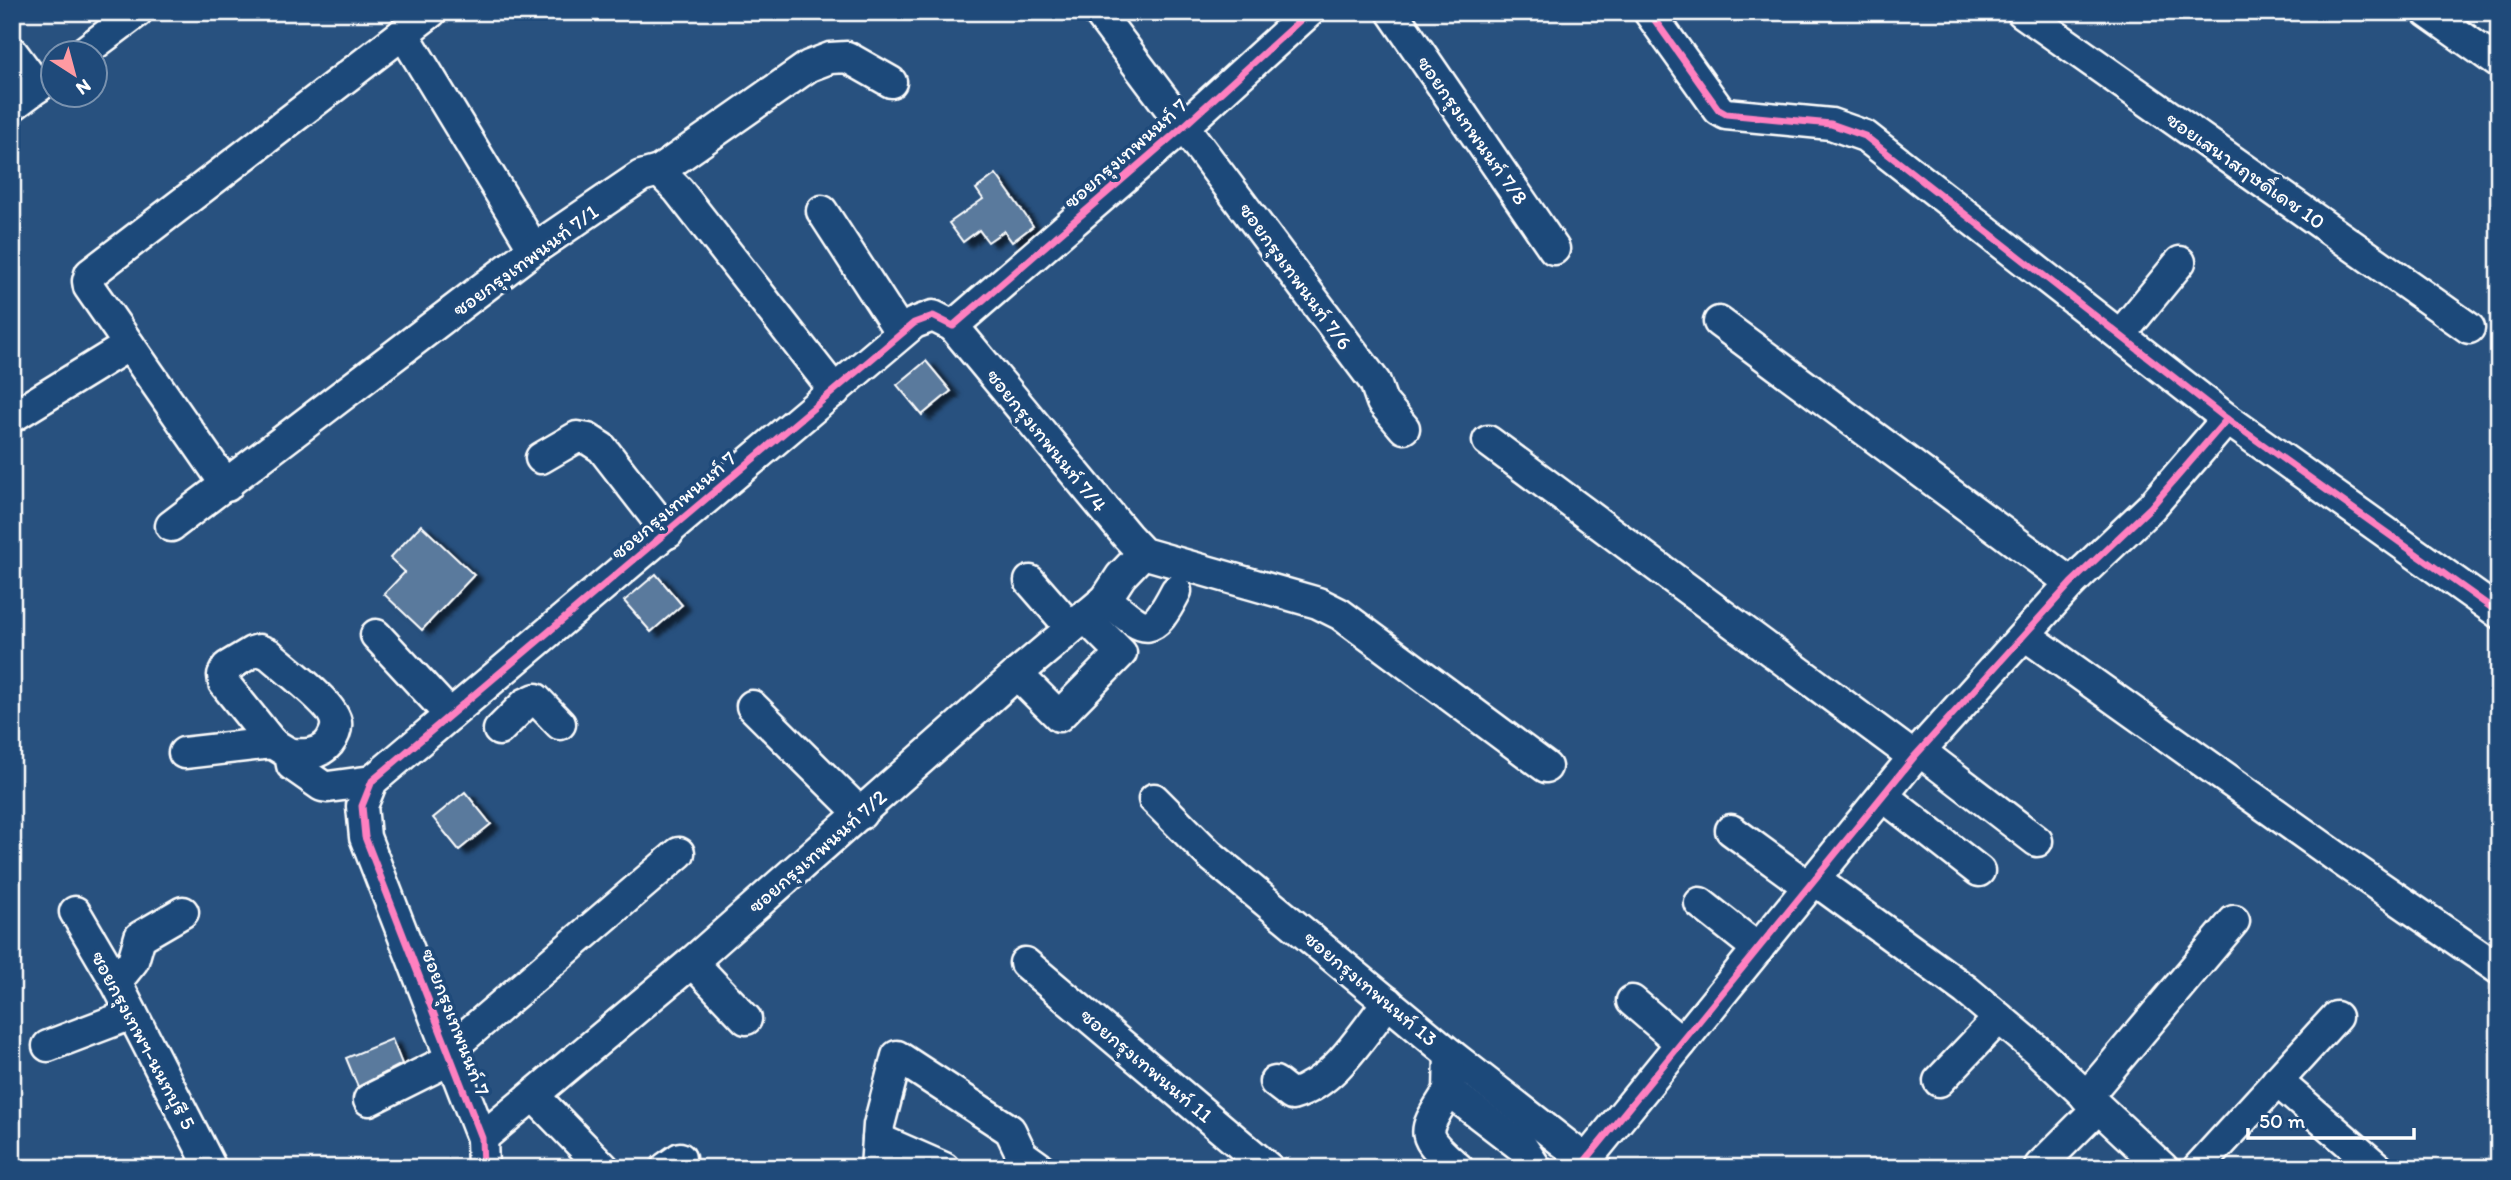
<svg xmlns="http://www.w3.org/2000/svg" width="2511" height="1180" viewBox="0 0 2511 1180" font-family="Itim,'Playpen Sans Thai',sans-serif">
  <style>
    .building { fill: #5a7a9d; stroke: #fff; stroke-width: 2; filter: url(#shadow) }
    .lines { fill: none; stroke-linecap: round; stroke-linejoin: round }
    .minor-casing { stroke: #fff; stroke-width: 35 }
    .minor { stroke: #1f4a7a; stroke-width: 30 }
    .cycleway-casing { stroke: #1f4a7a; stroke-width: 11 }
    .cycleway { stroke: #ff80c0; stroke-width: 7 }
    .labels { text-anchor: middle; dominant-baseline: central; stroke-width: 7; stroke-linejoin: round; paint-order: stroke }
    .street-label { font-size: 21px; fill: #fff; stroke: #1f4a7a }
  </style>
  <defs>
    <filter id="shadow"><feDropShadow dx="8" dy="4.5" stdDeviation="2" flood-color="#0009"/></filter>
  </defs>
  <rect width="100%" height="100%" fill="#28517f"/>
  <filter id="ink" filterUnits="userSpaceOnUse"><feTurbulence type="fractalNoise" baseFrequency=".0143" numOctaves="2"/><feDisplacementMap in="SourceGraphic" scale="14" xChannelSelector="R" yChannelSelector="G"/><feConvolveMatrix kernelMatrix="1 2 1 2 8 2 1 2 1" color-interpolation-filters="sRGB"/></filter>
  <g filter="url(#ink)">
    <g class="building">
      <path d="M996 174 1033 226 1012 242 1004 231 988 242 979 230 963 242 949 223 983 199 976 189Z"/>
      <path d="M926 361 951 391 922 415 897 385Z"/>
      <path d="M421 525 474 575 422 630 384 594 405 572 390 558Z"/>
      <path d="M656 574 682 605 651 632 624 601Z"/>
      <path d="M465 792 491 824 459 850 433 818Z"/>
      <path d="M392 1039 402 1064 358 1087 346 1058Z"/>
    </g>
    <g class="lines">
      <defs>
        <g id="minor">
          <path d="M1098 12 1375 382 1382 402 1404 428"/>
          <path d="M1392 12 1554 249"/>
          <path d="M1649 12 1719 110 1726 114 1831 124 1865 136 2227 419 2499 613"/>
          <path d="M2022 12 2469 328"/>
          <path d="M2427 12 2499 63"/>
          <path d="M403 33 534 249"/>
          <path d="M12 52 38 87"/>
          <path d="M84 52 137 12"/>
          <path d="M12 106 52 76"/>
          <path d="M659 171 809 66 830 58 847 57 891 82"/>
          <path d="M822 211 901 333"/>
          <path d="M1719 322 2071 583"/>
          <path d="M953 326 1127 536 1143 553 1318 603 1340 614 1546 767"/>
          <path d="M2121 334 2180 262"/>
          <path d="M12 417 129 345"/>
          <path d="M1488 441 1914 757"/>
          <path d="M541 458 577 437 588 439 602 448 668 533"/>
          <path d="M227 486 89 287 88 281 90 274 431 12"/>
          <path d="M171 526 534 249 641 176 659 171 678 190 835 391"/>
          <path d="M1030 581 1071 628"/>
          <path d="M1106 599C1145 631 1150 641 1176 591"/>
          <path d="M376 635 450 715"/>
          <path d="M2025 635 2341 860 2499 969"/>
          <path d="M1017 674 1059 716 1121 653 1084 616"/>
          <path d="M752 706 861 814"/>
          <path d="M499 730 525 704 536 699 560 724"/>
          <path d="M272 743 224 683 223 675 227 667 252 652 259 650 269 654C283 667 335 705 336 723 337 729 333 738 329 743 319 755 305 755 290 754"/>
          <path d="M1920 751 2037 841"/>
          <path d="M184 753 272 743 290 754 292 765 322 786 328 787 372 781"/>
          <path d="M1883 796 1979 871"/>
          <path d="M1154 799 1210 855 1450 1054 1596 1168"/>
          <path d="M1731 830 1809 887"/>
          <path d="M1815 880 1966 990 2037 1050 2163 1168"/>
          <path d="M1700 903 1758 949"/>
          <path d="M75 912 116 982 211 1168"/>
          <path d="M692 962 746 1019"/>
          <path d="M1025 963 1268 1168"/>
          <path d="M116 982 133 961 140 937 183 912"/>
          <path d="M1632 1001 1681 1043"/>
          <path d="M48 1046 132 1014"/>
          <path d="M448 1051 679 853"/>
          <path d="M1450 1054 1449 1091 1522 1147 1536 1168"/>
          <path d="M1939 1081 1999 1018"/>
          <path d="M2277 1081 2378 1168"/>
          <path d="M1275 1082 1292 1095C1335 1082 1361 1036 1388 1002"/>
          <path d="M1449 1091C1422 1134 1418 1133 1458 1168"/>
          <path d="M534 1096 604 1168"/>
          <path d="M2086 1097 2234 921"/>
          <path d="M369 1100 451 1059"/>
          <path d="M482 1138 692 962 1017 674 1106 599 1121 576 1143 553"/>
          <path d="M878 1139 944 1168"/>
          <path d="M1586 1160 1914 757 2071 583 2151 507 2227 419"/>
          <path d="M2040 1166 2098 1108"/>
          <path d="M483 1168 482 1138 365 837 362 806 372 781 914 323 933 316 953 326 1185 125 1309 12"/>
          <path d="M666 1168 680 1158"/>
          <path d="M876 1168 879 1125 897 1056 1010 1130 1022 1155 1040 1168"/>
          <path d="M2198 1168 2336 1017"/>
        </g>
      </defs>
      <use href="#minor" class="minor-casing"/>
      <use href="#minor" class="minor"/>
      <defs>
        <g id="cycleway">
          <path d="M1649 12 1719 110 1726 114 1831 124 1865 136 2227 419 2499 613"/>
          <path d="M1586 1160 1914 757 2071 583 2151 507 2227 419"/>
          <path d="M483 1168 482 1138 365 837 362 806 372 781 914 323 933 316 953 326 1185 125 1309 12"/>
        </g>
      </defs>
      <use href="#cycleway" class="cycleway-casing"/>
      <use href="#cycleway" class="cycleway"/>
    </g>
  </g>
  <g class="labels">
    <g class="street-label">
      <text transform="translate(1473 130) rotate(55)">ซอยกรุงเทพนนท์ 7/8</text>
      <text transform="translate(1125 153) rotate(-41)">ซอยกรุงเทพนนท์ 7</text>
      <text transform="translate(2246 170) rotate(35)">ซอยเสนาสฤษดิ์เดช 10</text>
      <text transform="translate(525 260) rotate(-36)">ซอยกรุงเทพนนท์ 7/1</text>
      <text transform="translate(1296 276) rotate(54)">ซอยกรุงเทพนนท์ 7/6</text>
      <text transform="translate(1047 440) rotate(51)">ซอยกรุงเทพนนท์ 7/4</text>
      <text transform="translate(673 505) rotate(-40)">ซอยกรุงเทพนนท์ 7</text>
      <text transform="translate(817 851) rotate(-41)">ซอยกรุงเทพนนท์ 7/2</text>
      <text transform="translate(1371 988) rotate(40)">ซอยกรุงเทพนนท์ 13</text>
      <text transform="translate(456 1022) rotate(69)">ซอยกรุงเทพนนท์ 7</text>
      <text transform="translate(144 1040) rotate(62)">ซอยกรุงเทพฯ-นนทบุรี 5</text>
      <text transform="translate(1147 1065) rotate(40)">ซอยกรุงเทพนนท์ 11</text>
    </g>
  </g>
  <rect width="2511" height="1180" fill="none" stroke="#1f4a7a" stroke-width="42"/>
  <rect x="21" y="21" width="2469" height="1138" fill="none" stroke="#fff" stroke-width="2.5" filter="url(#ink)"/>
  <g transform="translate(74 74) rotate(144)"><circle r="33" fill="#1f4a7a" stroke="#7992af" stroke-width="2"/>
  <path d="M0-5L12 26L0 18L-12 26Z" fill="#ff9aa2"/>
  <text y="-10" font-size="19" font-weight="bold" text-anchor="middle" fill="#ffffff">N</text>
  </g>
  <path d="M2248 1128v10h166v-10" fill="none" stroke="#ffffff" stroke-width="3.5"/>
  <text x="2259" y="1128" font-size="21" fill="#ffffff" stroke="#1f4a7a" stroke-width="5" paint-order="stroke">50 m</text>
</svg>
